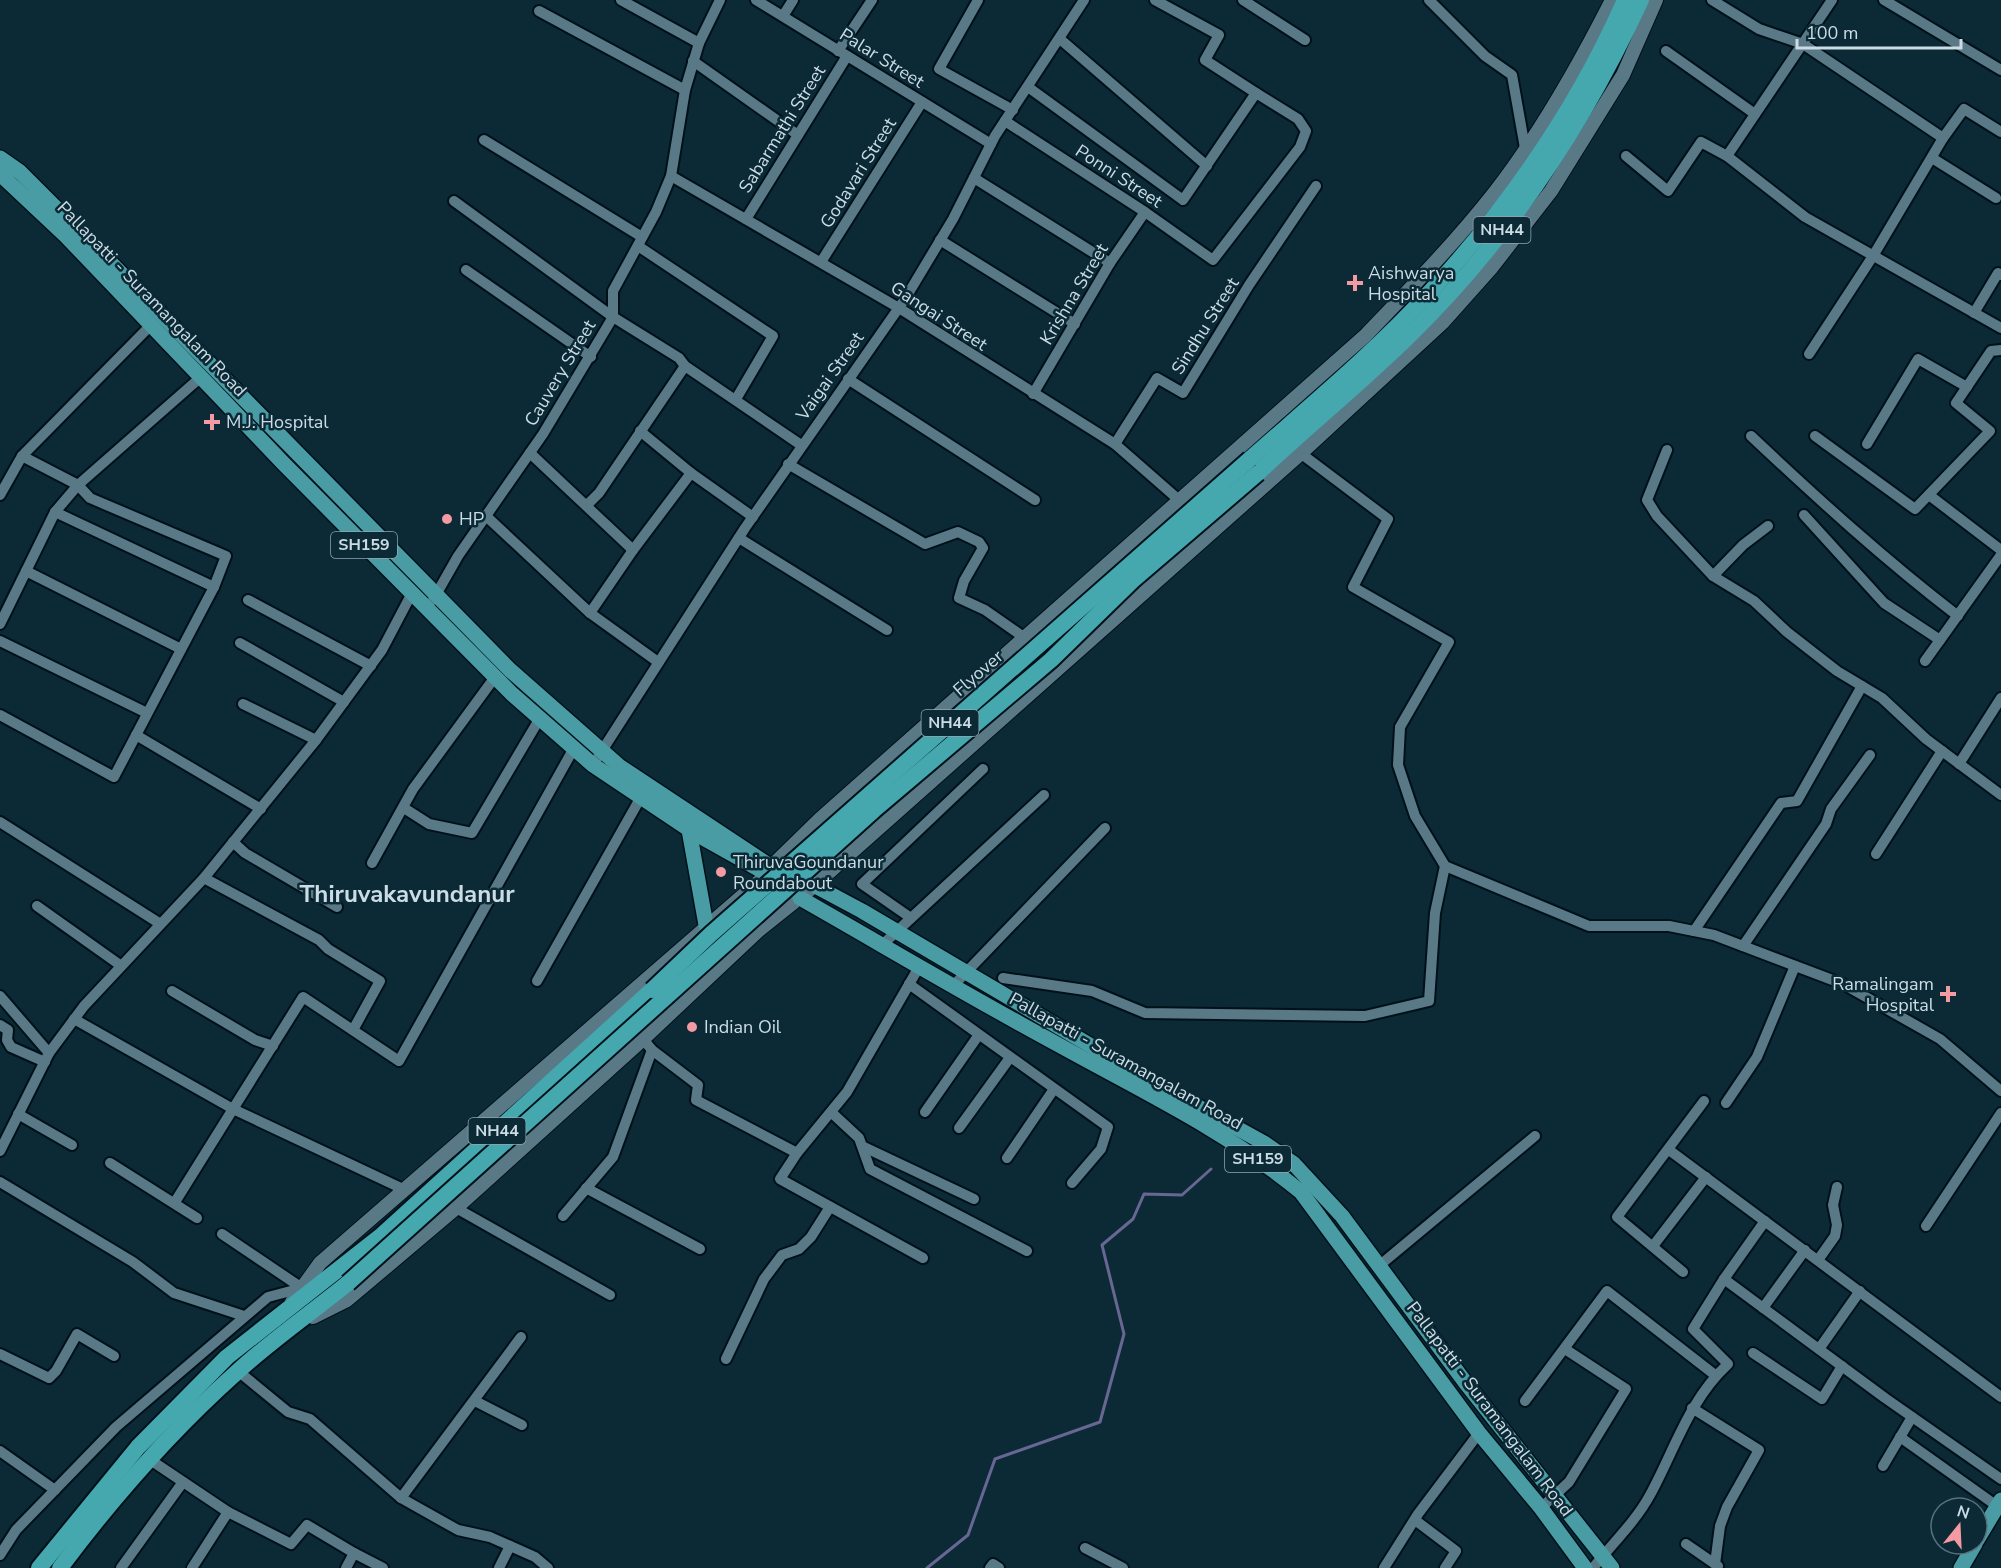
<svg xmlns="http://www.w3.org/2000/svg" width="2001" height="1568" viewBox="0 0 2001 1568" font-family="'Nunito Sans',sans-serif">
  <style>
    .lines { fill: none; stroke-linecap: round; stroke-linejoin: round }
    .stream { stroke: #686793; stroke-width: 3 }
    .minor-casing { stroke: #00111a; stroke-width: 14 }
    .tertiary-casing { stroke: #00111a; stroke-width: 16 }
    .primary-casing { stroke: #00111a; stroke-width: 18 }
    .trunk-casing { stroke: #00111a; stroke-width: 20 }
    .minor { stroke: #5a7987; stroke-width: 10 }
    .tertiary { stroke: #5a7987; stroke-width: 14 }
    .primary { stroke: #4a9ca4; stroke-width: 15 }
    .trunk { stroke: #44a8ae; stroke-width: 16 }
    .trunk-bridge-casing { stroke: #00111a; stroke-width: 20; stroke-linecap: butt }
    .trunk-bridge { stroke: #44a8ae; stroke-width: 16 }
    .poi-dot { fill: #f49aa2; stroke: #0b2a36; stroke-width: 2 }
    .labels { text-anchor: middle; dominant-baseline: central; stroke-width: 5; stroke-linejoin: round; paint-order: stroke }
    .shield { fill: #0b2a36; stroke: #91a7b0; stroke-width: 1.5 }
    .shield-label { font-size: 16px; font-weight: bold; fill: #cbdce4 }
    .street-label { font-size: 18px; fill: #cbdce4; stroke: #0b2a36 }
    .poi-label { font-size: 18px; fill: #cbdce4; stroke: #0b2a36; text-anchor: start }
    .district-label { font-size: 24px; font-weight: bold; fill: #cbdce4; stroke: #0b2a36 }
  </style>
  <rect width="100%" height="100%" fill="#0b2a36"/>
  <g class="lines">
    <path class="stream" d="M927 1568 968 1535 995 1459 1100 1422 1124 1334 1102 1245 1133 1219 1144 1194 1182 1195 1211 1169"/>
    <defs>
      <g id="minor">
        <path d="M621 0 699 43"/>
        <path d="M756 0 991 144"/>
        <path d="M978 0 939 69 1013 110"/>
        <path d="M1155 0 1219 35 1205 60 1256 93"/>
        <path d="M1243 0 1305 40"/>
        <path d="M1429 0 1485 56 1512 75 1525 148"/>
        <path d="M1712 0 1759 29 1803 44 1943 138 1873 256 1809 354"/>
        <path d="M1832 0 1727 156 1805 217 2001 328"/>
        <path d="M1884 0 2001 70"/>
        <path d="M539 11 685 90"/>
        <path d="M783 16 793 0"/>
        <path d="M1060 39 1207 166"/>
        <path d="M838 51 872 0"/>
        <path d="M1666 51 1755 114"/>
        <path d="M693 61 798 135"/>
        <path d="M1005 121 1145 212 1213 260 1300 147 1306 131 1298 119 1256 93 1183 200 1028 87"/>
        <path d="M1943 138 1964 109 2001 132"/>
        <path d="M484 140 642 237"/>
        <path d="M1626 156 1668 191 1701 142 1727 156"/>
        <path d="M1932 158 1996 198"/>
        <path d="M671 176 899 308 1115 444 1179 500"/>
        <path d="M974 178 1110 263"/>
        <path d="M454 201 613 317 679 358 685 366 801 445"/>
        <path d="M746 219 847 56"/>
        <path d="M940 240 1075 324"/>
        <path d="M638 246 773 336 736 399"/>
        <path d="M821 262 922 102"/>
        <path d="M466 270 591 357"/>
        <path d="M1974 313 1998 273 2001 275"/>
        <path d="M848 379 1035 500"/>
        <path d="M1033 394 1110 263 1145 212"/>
        <path d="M640 431 691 473 753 517"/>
        <path d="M1751 436C1818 499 1885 560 1958 616"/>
        <path d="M1815 436 1915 509 1990 431 1956 403 1991 351 2001 350"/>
        <path d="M1115 444 1157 378 1183 393 1249 285 1316 186"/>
        <path d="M1867 444 1918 359 1967 387"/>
        <path d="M1295 449 1388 519 1353 587 1449 642 1400 727 1398 765 1415 816 1445 866 1589 926H1669L1714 935 1843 984 1940 1039 2001 1091"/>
        <path d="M1667 450 1647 500 1657 516 1713 576 1754 601 1787 632 1837 671 1882 698 1926 739 2001 795"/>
        <path d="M530 453 633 550"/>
        <path d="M788 464 925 544 958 532 979 542 983 548 964 581 959 598 985 610 1025 638"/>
        <path d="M0 495 22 456 151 325"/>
        <path d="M1929 495 2001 550"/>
        <path d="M587 505 599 493 685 366"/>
        <path d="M55 512 214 587"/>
        <path d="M1804 515 1884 603 1940 640"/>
        <path d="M486 516 590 613 658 662"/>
        <path d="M739 538 887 630"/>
        <path d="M26 571 181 649"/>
        <path d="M1713 576 1743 545 1768 526"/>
        <path d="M248 600 371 666"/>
        <path d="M433 600 458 556 543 434 613 317V291L656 212 671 176 685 90 699 43 720 0"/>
        <path d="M590 613 633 550 691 473"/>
        <path d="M0 624 55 512 78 485 201 377"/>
        <path d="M0 641 147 713"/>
        <path d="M240 643 344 702"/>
        <path d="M1925 661 2001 555"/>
        <path d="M243 704 316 740"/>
        <path d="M0 715 114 777 214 587 226 556 90 498 78 485 22 456"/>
        <path d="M136 735 261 809"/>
        <path d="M598 757 745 528 905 299 953 219 995 136 1084 0"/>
        <path d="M1959 764 2001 698"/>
        <path d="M404 808 429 824 472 833 540 718"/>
        <path d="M0 822 159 923"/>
        <path d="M233 842 245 853 337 907"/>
        <path d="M1876 854 1942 751"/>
        <path d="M372 863 413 789 495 677"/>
        <path d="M204 878 319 940 328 949 380 981 353 1030"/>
        <path d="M37 906 120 965"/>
        <path d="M911 918 862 884 983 769"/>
        <path d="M1694 931 1781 803 1797 801 1862 686"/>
        <path d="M881 946 1044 795"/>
        <path d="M1743 946 1826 824 1831 809 1870 755"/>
        <path d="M919 967 847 1092 797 1153 780 1179 923 1258"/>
        <path d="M1003 978 1092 991 1145 1013 1365 1016 1429 1001 1435 913 1445 866"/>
        <path d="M537 981 641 797"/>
        <path d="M909 984 1108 1127 1101 1149 1072 1183"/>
        <path d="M952 987 1105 828"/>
        <path d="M172 991 255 1040 273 1046"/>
        <path d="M0 996 49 1053"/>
        <path d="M74 1019 233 1109 175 1202"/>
        <path d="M0 1025 8 1030 7 1040 11 1047 45 1062"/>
        <path d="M643 1039 652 1050 698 1085 696 1100 797 1153"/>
        <path d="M1726 1103 1757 1057 1795 966"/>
        <path d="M831 1112 859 1138 870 1169 1027 1251"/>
        <path d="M925 1112 978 1036"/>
        <path d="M18 1114 72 1145"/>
        <path d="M959 1128 1009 1059"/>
        <path d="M864 1147 974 1199"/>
        <path d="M1669 1150 2001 1397"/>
        <path d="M0 1151 49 1053 84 1006 204 878 316 740 382 650 412 593"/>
        <path d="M1007 1158 1054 1089"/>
        <path d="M110 1163 197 1218"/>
        <path d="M0 1182 133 1262 174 1293 244 1316"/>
        <path d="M586 1188 700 1249"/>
        <path d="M403 1189 233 1109 303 997 399 1061 574 748"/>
        <path d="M456 1208 610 1295"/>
        <path d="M563 1216 613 1157 652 1050"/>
        <path d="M1765 1221 1724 1279 1885 1398 2001 1479"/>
        <path d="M1926 1226 2001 1113"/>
        <path d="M222 1234 302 1288"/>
        <path d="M1653 1246 1706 1177"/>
        <path d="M1818 1260 1835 1236 1837 1225 1833 1205 1837 1187"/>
        <path d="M1380 1265 1535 1136"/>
        <path d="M1683 1272 1617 1217 1704 1101"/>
        <path d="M1763 1308 1805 1250"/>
        <path d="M1819 1349 1860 1291"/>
        <path d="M1753 1353 1822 1399 1842 1366"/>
        <path d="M0 1354 49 1378 56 1371 77 1334 114 1356"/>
        <path d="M726 1359 764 1279 782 1255 799 1249 811 1237 830 1207"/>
        <path d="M238 1371 288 1412 310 1419 401 1498 458 1530 490 1537 535 1557 548 1568"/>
        <path d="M475 1401 522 1425"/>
        <path d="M1525 1401 1607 1291 1715 1375"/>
        <path d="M1692 1408 1759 1450 1727 1507 1720 1526 1715 1564"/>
        <path d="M1900 1437 1997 1506"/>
        <path d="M0 1451 55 1490"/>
        <path d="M149 1459 228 1512"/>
        <path d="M1883 1466 1912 1417"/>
        <path d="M401 1498 521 1337"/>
        <path d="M1541 1508 1569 1482 1626 1389 1565 1349"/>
        <path d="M1415 1520 1456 1551 1445 1568"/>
        <path d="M1686 1544 1718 1566"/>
        <path d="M1085 1548 1123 1568"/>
        <path d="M354 1553 383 1568"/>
        <path d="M0 1555 16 1530 116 1427 268 1297 302 1288"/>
        <path d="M121 1568 183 1482"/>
        <path d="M192 1568 228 1512 291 1544 307 1525 354 1553 346 1568"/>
        <path d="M499 1568 510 1546"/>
        <path d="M990 1568 993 1564 999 1568"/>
        <path d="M1384 1568 1418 1514 1479 1433"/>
        <path d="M1593 1568C1612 1544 1636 1521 1650 1495 1675 1449 1689 1400 1728 1364L1693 1329 1724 1279"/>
      </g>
      <g id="tertiary">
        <path d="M776 862 820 819 1366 335C1410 289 1455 243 1495 192 1541 133 1578 67 1612 0"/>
        <path d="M800 898 1300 454 1443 322 1492 267 1551 191 1623 75 1656 0"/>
        <path d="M292 1302 320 1263 763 878"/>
        <path d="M313 1317 347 1300 456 1208 643 1039 759 930 794 902"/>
      </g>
      <g id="primary">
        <path d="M0 158 20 172 105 257 510 670 619 766 770 866"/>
        <path d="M0 174 66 236 284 464 512 694 593 765 696 834 762 871"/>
        <path d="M689 830 706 925"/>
        <path d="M806 881 862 911 1137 1073 1264 1143 1294 1164 1342 1216 1465 1382 1612 1568"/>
        <path d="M800 898C886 947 970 997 1057 1044 1140 1090 1227 1131 1301 1192L1479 1433 1541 1508 1585 1568"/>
        <path d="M1977 1540 2001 1500"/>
        <path d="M1961 1568 1975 1544"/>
      </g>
      <g id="trunk">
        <path d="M1250 459C1311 405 1376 351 1431 291 1510 205 1578 107 1625 0"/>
        <path d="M1258 473C1308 426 1361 383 1410 335 1508 239 1584 124 1641 0"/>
        <path d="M39 1568 138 1447 227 1357 382 1235 652 990"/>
        <path d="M60 1568C113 1497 171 1431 237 1372 272 1340 311 1313 348 1283"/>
      </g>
    </defs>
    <use href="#minor" class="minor-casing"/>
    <use href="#tertiary" class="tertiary-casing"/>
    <use href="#primary" class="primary-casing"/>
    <use href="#trunk" class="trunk-casing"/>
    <use href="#minor" class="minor"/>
    <use href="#tertiary" class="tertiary"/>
    <use href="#primary" class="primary"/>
    <use href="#trunk" class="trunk"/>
    <defs>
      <g id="trunk-bridge">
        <path d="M652 990 711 934 1250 459"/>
        <path d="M348 1283 874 810 1051 660 1132 581 1258 473"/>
      </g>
    </defs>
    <use href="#trunk-bridge" class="trunk-bridge-casing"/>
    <use href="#trunk-bridge" class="trunk-bridge"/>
  </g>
  <g class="poi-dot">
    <path d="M1352 274h6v6h6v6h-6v6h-6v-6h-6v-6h6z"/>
    <path d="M209 413h6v6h6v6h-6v6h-6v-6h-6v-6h6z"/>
    <circle cx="447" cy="519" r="6"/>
    <circle cx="721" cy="872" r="6"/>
    <path d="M1945 985h6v6h6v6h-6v6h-6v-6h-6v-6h6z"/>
    <circle cx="692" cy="1027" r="6"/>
  </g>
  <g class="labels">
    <g class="shield">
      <rect x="1473.5" y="217" width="57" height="26" rx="4.5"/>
      <rect x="331" y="532" width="66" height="26" rx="4.5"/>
      <rect x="921.5" y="710" width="57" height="26" rx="4.5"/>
      <rect x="468.5" y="1118" width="57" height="26" rx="4.5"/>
      <rect x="1225" y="1146" width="66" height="26" rx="4.5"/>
    </g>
    <g class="shield-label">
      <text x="1502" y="230">NH44</text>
      <text x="364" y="545">SH159</text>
      <text x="950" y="723">NH44</text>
      <text x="497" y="1131">NH44</text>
      <text x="1258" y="1159">SH159</text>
    </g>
    <g class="street-label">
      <text transform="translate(882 58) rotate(32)">Palar Street</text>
      <text transform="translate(782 129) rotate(-58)">Sabarmathi Street</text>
      <text transform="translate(858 173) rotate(-58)">Godavari Street</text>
      <text transform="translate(1119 176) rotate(33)">Ponni Street</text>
      <text transform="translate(1074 294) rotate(-59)">Krishna Street</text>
      <text transform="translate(152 299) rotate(46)">Pallapatti - Suramangalam Road</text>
      <text transform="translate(939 316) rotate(33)">Gangai Street</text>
      <text transform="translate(1205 326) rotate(-58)">Sindhu Street</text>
      <text transform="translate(560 373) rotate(-59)">Cauvery Street</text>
      <text transform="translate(830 376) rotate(-55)">Vaigai Street</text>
      <text transform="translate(978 673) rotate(-41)">Flyover</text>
      <text transform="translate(1126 1061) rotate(29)">Pallapatti - Suramangalam Road</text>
      <text transform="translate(1490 1409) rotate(53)">Pallapatti - Suramangalam Road</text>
    </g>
    <g class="poi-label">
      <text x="1368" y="273">Aishwarya<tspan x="1368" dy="21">Hospital</tspan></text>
      <text x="226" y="422">M.J. Hospital</text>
      <text x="459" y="519">HP</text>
      <text x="733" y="862">ThiruvaGoundanur<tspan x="733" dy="21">Roundabout</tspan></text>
      <text x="1934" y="984" text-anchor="end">Ramalingam<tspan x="1934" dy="21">Hospital</tspan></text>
      <text x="704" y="1027">Indian Oil</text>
    </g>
    <g class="district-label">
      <text x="407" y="894">Thiruvakavundanur</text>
    </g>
  </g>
  <g transform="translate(1959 1526) rotate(18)"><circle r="28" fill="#0b2a36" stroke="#58717c" stroke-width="1.5"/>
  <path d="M0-4.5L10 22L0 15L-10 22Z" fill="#f49aa2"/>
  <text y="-9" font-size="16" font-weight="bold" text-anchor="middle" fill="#cbdce4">N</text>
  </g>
  <path d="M1797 39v9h164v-9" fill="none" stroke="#cbdce4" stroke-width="3"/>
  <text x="1806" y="39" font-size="18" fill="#cbdce4" stroke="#0b2a36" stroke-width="4.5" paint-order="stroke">100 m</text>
</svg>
